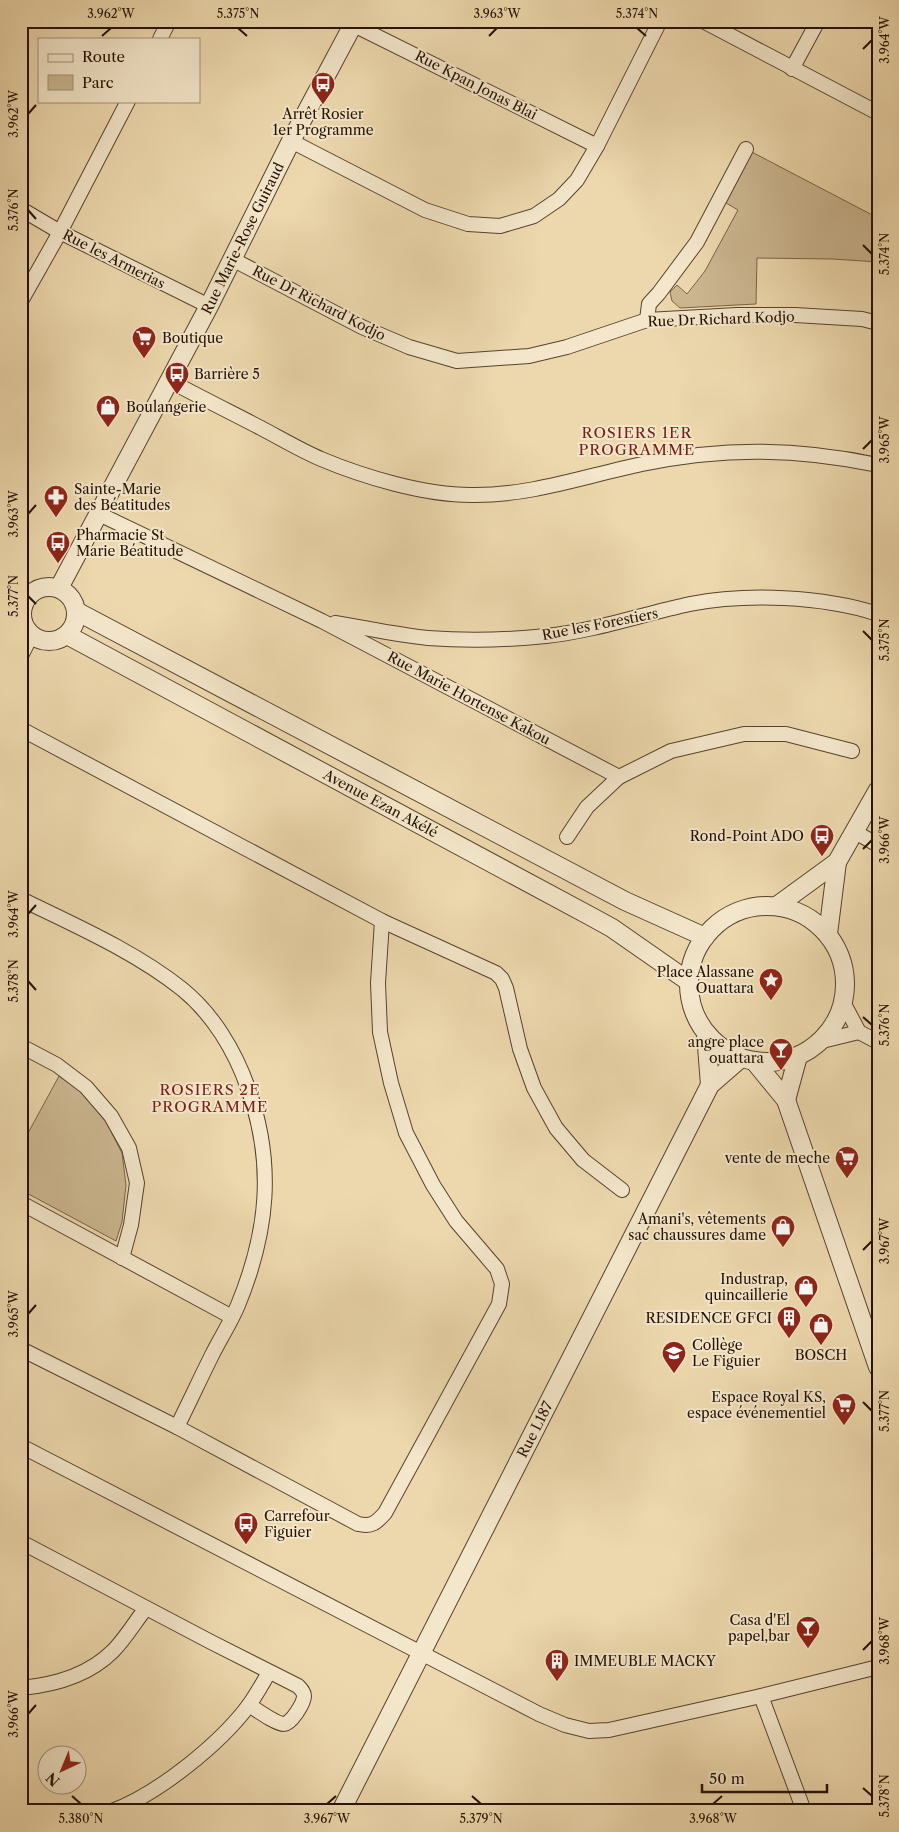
<svg xmlns="http://www.w3.org/2000/svg" width="899" height="1832" viewBox="0 0 899 1832" font-family="'Libre Caslon Text',serif">
  <style>
    .green { fill: #cbb690; stroke: #786448 }
    .lines { fill: none; stroke-linecap: round; stroke-linejoin: round }
    .minor-casing { stroke: #57432b; stroke-width: 16 }
    .tertiary-casing { stroke: #57432b; stroke-width: 20 }
    .minor { stroke: #f3e6ca; stroke-width: 14 }
    .tertiary { stroke: #f3e6ca; stroke-width: 18 }
    .ticks { fill: none; stroke: #251100; stroke-width: 2 }
    .labels { text-anchor: middle; dominant-baseline: central; stroke-width: 4; stroke-linejoin: round; paint-order: stroke }
    .street-label { font-size: 14px; fill: #251100; stroke: #f3e6ca }
    .poi-label { font-size: 14px; fill: #251100; stroke: #f3e6ca; text-anchor: end }
    .neighbourhood-label { font-size: 15px; letter-spacing: 1px; fill: #7a1f14; stroke: #f3e6ca }
    .neatline { fill: none; stroke: #251100; stroke-width: 2 }
    .ticks-label { font-size: 12px; text-anchor: middle; fill: #251100 }
  </style>
  <rect width="100%" height="100%" fill="#edd8ad"/>
  <filter id="stains"><feTurbulence type="fractalNoise" baseFrequency=".004" numOctaves="4"/><feColorMatrix values="0 0 0 0 .2 0 0 0 0 .09 0 0 0 0 .02 0 0 0 .5 -.17"/></filter>
  <radialGradient id="worn" r=".72"><stop offset=".6" stop-color="#630" stop-opacity="0"/><stop offset="1" stop-color="#630" stop-opacity=".3"/></radialGradient>
  <g class="green">
    <path d="M748 150 878 218V262L833 259 757 258 756 304 680 308 672 301 670 292 677 285 687 294 705 271 738 210 721 200Z"/>
    <path d="M59 1076 83 1093 106 1122 122 1153 126 1185 122 1222 116 1241 21 1190V1146Z"/>
  </g>
  <g class="lines">
    <defs>
      <g id="minor">
        <path d="M703 21 878 113"/>
        <path d="M354 25 597 146"/>
        <path d="M160 39 169 21"/>
        <path d="M792 69 818 21"/>
        <path d="M291 141 425 210 468 224 500 226 534 216 559 199 577 180 597 146 660 21"/>
        <path d="M21 209 60 232 209 306"/>
        <path d="M232 259 362 327 409 347 457 361 529 356 567 347 647 320 737 315H795L862 319 878 323"/>
        <path d="M21 301 60 232 128 101"/>
        <path d="M647 320 649 304 659 293 697 242 746 149"/>
        <path d="M170 381C200 397 230 412 261 428 280 438 300 450 321 459 364 477 424 495 471 495 530 496 585 476 642 464 724 447 796 448 878 465"/>
        <path d="M99 514 322 621 619 777 671 751 744 734H786L852 751"/>
        <path d="M335 623C366 628 397 635 428 638 467 641 507 640 546 636 594 631 643 614 690 604 746 593 823 596 878 614"/>
        <path d="M21 656 32 634"/>
        <path d="M21 729 382 921 496 973 502 979 506 988 520 1049 534 1088 556 1128 583 1160 622 1190"/>
        <path d="M855 832 878 845"/>
        <path d="M567 837 587 807 619 777"/>
        <path d="M21 899C76 926 134 951 182 989 213 1014 235 1051 248 1088 275 1164 268 1232 238 1305 231 1322 220 1339 212 1355 200 1379 189 1403 177 1427"/>
        <path d="M844 1004 859 1032 878 1042"/>
        <path d="M822 1041 859 1032"/>
        <path d="M21 1046 57 1065 86 1087 111 1116 129 1148 137 1183 131 1225 122 1258"/>
        <path d="M21 1203 232 1317"/>
        <path d="M21 1349 177 1427 358 1524C372 1527 376 1523 385 1513L499 1304 502 1284 497 1269 456 1221 433 1185 406 1133 391 1083 380 1032 378 983 382 921"/>
        <path d="M21 1446 539 1714 565 1725 589 1731 609 1730 761 1696 878 1667"/>
        <path d="M21 1542 211 1642 298 1686C301 1689 304 1692 304 1696 304 1703 291 1724 284 1724 276 1724 257 1710 249 1705"/>
        <path d="M21 1688C54 1685 89 1675 113 1651 125 1639 135 1622 146 1608"/>
        <path d="M761 1696 804 1811"/>
        <path d="M112 1811C158 1794 220 1744 249 1705 256 1695 263 1683 269 1672"/>
      </g>
      <g id="tertiary">
        <circle cx="49" cy="614" r="27"/>
        <path id="s1" d="M59 588 209 306 291 141 355 21"/>
        <path d="M76 611 625 901 705 937"/>
        <path id="s2" d="M67 635 592 917 612 928 688 981"/>
        <path d="M778 905 837 862 878 790"/>
        <circle cx="767" cy="984" r="78"/>
        <path d="M828 934 837 862"/>
        <path d="M706 1033 710 1085"/>
        <path d="M754 1061 786 1100 878 1367"/>
        <path d="M786 1100 798 1056"/>
        <path id="s3" d="M341 1811 710 1085 741 1058"/>
      </g>
    </defs>
    <use href="#minor" class="minor-casing"/>
    <use href="#tertiary" class="tertiary-casing"/>
    <use href="#minor" class="minor"/>
    <use href="#tertiary" class="tertiary"/>
  </g>
  <path class="ticks" d="M238 28 247 36M637 28 646 36M102 36 111 28M489 36 497 28M863 49 872 40M28 114 36 105M28 210 36 219M863 245 872 254M863 449 872 440M28 514 36 505M28 596 36 604M863 631 872 640M863 849 872 840M28 914 36 905M28 981 36 990M863 1017 872 1025M863 1250 872 1241M28 1314 36 1305M863 1402 872 1411M863 1650 872 1641M28 1714 36 1705M863 1788 872 1796M72 1796 81 1804M472 1796 481 1804M327 1804 336 1796M713 1804 722 1796"/>
  <defs>
    <symbol id="bus-pin" viewBox="-11 -11 22 30"><path d="M0 17L-7.5 6A9.5 9.5 0 1 1 7.5 6Z" fill="#8f2418" stroke="#f3e6ca"/><path d="M-5-6H5V4H4V6H2V4H-2V6H-4V4H-5ZM-3.5-4V0h7V-4ZM-3.5 1.2v1.5H-2V1.2ZM2 1.2v1.5H3.5V1.2Z" fill="#fff"/></symbol>
    <symbol id="supermarket-pin" viewBox="-11 -11 22 30"><path d="M0 17L-7.5 6A9.5 9.5 0 1 1 7.5 6Z" fill="#8f2418" stroke="#f3e6ca"/><path d="M-6-5.5h2.5l.6 2H6L4.5 2H-2.5L-4.4-4H-6ZM-1.5 3.2a1.3 1.3 0 1 0 .1 0ZM3 3.2a1.3 1.3 0 1 0 .1 0Z" fill="#fff"/></symbol>
    <symbol id="shop-pin" viewBox="-11 -11 22 30"><path d="M0 17L-7.5 6A9.5 9.5 0 1 1 7.5 6Z" fill="#8f2418" stroke="#f3e6ca"/><path d="M-5-2.5h2.3a2.7 3.5 0 0 1 5.4 0H5L5.5 6h-11ZM-1.5-2.5h3a1.5 2.3 0 0 0-3 0Z" fill="#fff"/></symbol>
    <symbol id="pharmacy-pin" viewBox="-11 -11 22 30"><path d="M0 17L-7.5 6A9.5 9.5 0 1 1 7.5 6Z" fill="#8f2418" stroke="#f3e6ca"/><path d="M-2-6h4v4h4v4h-4v4h-4v-4h-4v-4h4Z" fill="#fff"/></symbol>
    <symbol id="sight-pin" viewBox="-11 -11 22 30"><path d="M0 17L-7.5 6A9.5 9.5 0 1 1 7.5 6Z" fill="#8f2418" stroke="#f3e6ca"/><path d="M0-6L1.8-2.2L6-1.7L2.9 1.2L3.7 5.4L0 3.3L-3.7 5.4L-2.9 1.2L-6-1.7L-1.8-2.2Z" fill="#fff"/></symbol>
    <symbol id="bar-pin" viewBox="-11 -11 22 30"><path d="M0 17L-7.5 6A9.5 9.5 0 1 1 7.5 6Z" fill="#8f2418" stroke="#f3e6ca"/><path d="M-6-5H6L.8 .8V4.5H3.5V6h-7V4.5H-.8V.8Z" fill="#fff"/></symbol>
    <symbol id="building-pin" viewBox="-11 -11 22 30"><path d="M0 17L-7.5 6A9.5 9.5 0 1 1 7.5 6Z" fill="#8f2418" stroke="#f3e6ca"/><path d="M-4-6H4V6H1V3H-1V6H-4ZM-2.5-4.3h1.7v1.8h-1.7ZM.8-4.3h1.7v1.8H.8ZM-2.5-1h1.7V.8h-1.7ZM.8-1h1.7V.8H.8Z" fill="#fff"/></symbol>
    <symbol id="school-pin" viewBox="-11 -11 22 30"><path d="M0 17L-7.5 6A9.5 9.5 0 1 1 7.5 6Z" fill="#8f2418" stroke="#f3e6ca"/><path d="M0-5L7-2L0 1L-7-2ZM-4 1L0 2.5L4 1V4Q0 6-4 4Z" fill="#fff"/></symbol>
  </defs>
  <g fill-rule="evenodd">
    <use href="#bus-pin" x="309" y="70" width="28" height="38"/>
    <use href="#supermarket-pin" x="130" y="324" width="28" height="38"/>
    <use href="#bus-pin" x="163" y="360" width="28" height="38"/>
    <use href="#shop-pin" x="94" y="393" width="28" height="38"/>
    <use href="#pharmacy-pin" x="42" y="483" width="28" height="38"/>
    <use href="#bus-pin" x="44" y="529" width="28" height="38"/>
    <use href="#bus-pin" x="808" y="822" width="28" height="38"/>
    <use href="#sight-pin" x="757" y="966" width="28" height="38"/>
    <use href="#bar-pin" x="767" y="1036" width="28" height="38"/>
    <use href="#supermarket-pin" x="833" y="1144" width="28" height="38"/>
    <use href="#shop-pin" x="769" y="1213" width="28" height="38"/>
    <use href="#shop-pin" x="792" y="1273" width="28" height="38"/>
    <use href="#building-pin" x="775" y="1304" width="28" height="38"/>
    <use href="#shop-pin" x="807" y="1311" width="28" height="38"/>
    <use href="#school-pin" x="660" y="1339" width="28" height="38"/>
    <use href="#supermarket-pin" x="830" y="1391" width="28" height="38"/>
    <use href="#bus-pin" x="232" y="1510" width="28" height="38"/>
    <use href="#bar-pin" x="794" y="1614" width="28" height="38"/>
    <use href="#building-pin" x="543" y="1647" width="28" height="38"/>
  </g>
  <g class="labels">
    <g class="street-label">
      <text transform="translate(476 85) rotate(27)">Rue Kpan Jonas Blai</text>
      <text stroke="none"><textPath href="#s1" startOffset="395">Rue Marie-Rose Guiraud</textPath></text>
      <text transform="translate(114 259) rotate(27)">Rue les Armerias</text>
      <text transform="translate(319 303) rotate(27)">Rue Dr Richard Kodjo</text>
      <text transform="translate(721 319) rotate(-2)">Rue Dr Richard Kodjo</text>
      <text transform="translate(600 624) rotate(-11)">Rue les Forestiers</text>
      <text transform="translate(469 698) rotate(28)">Rue Marie Hortense Kakou</text>
      <text stroke="none"><textPath href="#s2" startOffset="356">Avenue Ezan Akélé</textPath></text>
      <text stroke="none"><textPath href="#s3" startOffset="428">Rue L187</textPath></text>
    </g>
    <g class="poi-label">
      <text x="323" y="114" text-anchor="middle">Arrêt Rosier<tspan x="323" dy="16">1er Programme</tspan></text>
      <text x="162" y="338" text-anchor="start">Boutique</text>
      <text x="194" y="374" text-anchor="start">Barrière 5</text>
      <text x="126" y="407" text-anchor="start">Boulangerie</text>
      <text x="74" y="489" text-anchor="start">Sainte-Marie<tspan x="74" dy="16">des Béatitudes</tspan></text>
      <text x="76" y="535" text-anchor="start">Pharmacie St<tspan x="76" dy="16">Marie Béatitude</tspan></text>
      <text x="804" y="836">Rond-Point ADO</text>
      <text x="754" y="972">Place Alassane<tspan x="754" dy="16">Ouattara</tspan></text>
      <text x="764" y="1042">angre place<tspan x="764" dy="16">ouattara</tspan></text>
      <text x="830" y="1158">vente de meche</text>
      <text x="766" y="1219">Amani's, vêtements<tspan x="766" dy="16">sac chaussures dame</tspan></text>
      <text x="788" y="1279">Industrap,<tspan x="788" dy="16">quincaillerie</tspan></text>
      <text x="772" y="1318">RESIDENCE GFCI</text>
      <text x="692" y="1345" text-anchor="start">Collège<tspan x="692" dy="16">Le Figuier</tspan></text>
      <text x="821" y="1355" text-anchor="middle">BOSCH</text>
      <text x="826" y="1397">Espace Royal KS,<tspan x="826" dy="16">espace événementiel</tspan></text>
      <text x="264" y="1516" text-anchor="start">Carrefour<tspan x="264" dy="16">Figuier</tspan></text>
      <text x="790" y="1620">Casa d'El<tspan x="790" dy="16">papel,bar</tspan></text>
      <text x="574" y="1661" text-anchor="start">IMMEUBLE MACKY</text>
    </g>
    <g class="neighbourhood-label">
      <text x="637" y="432">ROSIERS 1ER<tspan x="637" dy="17">PROGRAMME</tspan></text>
      <text x="210" y="1089">ROSIERS 2E<tspan x="210" dy="17">PROGRAMME</tspan></text>
    </g>
  </g>
  <rect width="899" height="1832" fill="none" stroke="#edd8ad" stroke-width="55"/>
  <rect x="38" y="38" width="162" height="65" fill="#f3e6ca" stroke="#a19179"/>
  <rect x="48" y="54" width="25" height="8" fill="#f3e6ca" stroke="#a19179"/>
  <text x="82" y="62" font-size="15" fill="#251100">Route</text>
  <rect x="48" y="75" width="25" height="15" fill="#cbb690" stroke="#a19179"/>
  <text x="82" y="88" font-size="15" fill="#251100">Parc</text>
  <g transform="translate(62 1770) rotate(224)"><circle r="24" fill="#f3e6ca" stroke="#a19179"/>
  <path d="M0-4L9 19L0 12L-9 19Z" fill="#8f2418"/>
  <text y="-8" font-size="14" font-weight="bold" text-anchor="middle" fill="#251100">N</text>
  </g>
  <path d="M702 1784v8h125v-8" fill="none" stroke="#251100" stroke-width="2.5"/>
  <text x="709" y="1784" font-size="15" fill="#251100" stroke="#f3e6ca" stroke-width="4" paint-order="stroke">50 m</text>
  <rect x="28" y="28" width="844" height="1776" class="neatline"/>
  <g class="ticks-label">
    <text x="111" y="18">3.962°W</text>
    <text x="238" y="18">5.375°N</text>
    <text x="497" y="18">3.963°W</text>
    <text x="637" y="18">5.374°N</text>
    <text transform="translate(885 40) rotate(-90)" y="4">3.964°W</text>
    <text transform="translate(14 114) rotate(-90)" y="4">3.962°W</text>
    <text transform="translate(14 210) rotate(-90)" y="4">5.376°N</text>
    <text transform="translate(885 254) rotate(-90)" y="4">5.374°N</text>
    <text transform="translate(885 440) rotate(-90)" y="4">3.965°W</text>
    <text transform="translate(14 514) rotate(-90)" y="4">3.963°W</text>
    <text transform="translate(14 596) rotate(-90)" y="4">5.377°N</text>
    <text transform="translate(885 640) rotate(-90)" y="4">5.375°N</text>
    <text transform="translate(885 840) rotate(-90)" y="4">3.966°W</text>
    <text transform="translate(14 914) rotate(-90)" y="4">3.964°W</text>
    <text transform="translate(14 981) rotate(-90)" y="4">5.378°N</text>
    <text transform="translate(885 1025) rotate(-90)" y="4">5.376°N</text>
    <text transform="translate(885 1241) rotate(-90)" y="4">3.967°W</text>
    <text transform="translate(14 1314) rotate(-90)" y="4">3.965°W</text>
    <text transform="translate(885 1411) rotate(-90)" y="4">5.377°N</text>
    <text transform="translate(885 1641) rotate(-90)" y="4">3.968°W</text>
    <text transform="translate(14 1714) rotate(-90)" y="4">3.966°W</text>
    <text transform="translate(885 1796) rotate(-90)" y="4">5.378°N</text>
    <text x="81" y="1823">5.380°N</text>
    <text x="327" y="1823">3.967°W</text>
    <text x="481" y="1823">5.379°N</text>
    <text x="713" y="1823">3.968°W</text>
  </g>
  <rect width="100%" height="100%" filter="url(#stains)"/>
  <rect width="100%" height="100%" fill="url(#worn)"/>
</svg>
